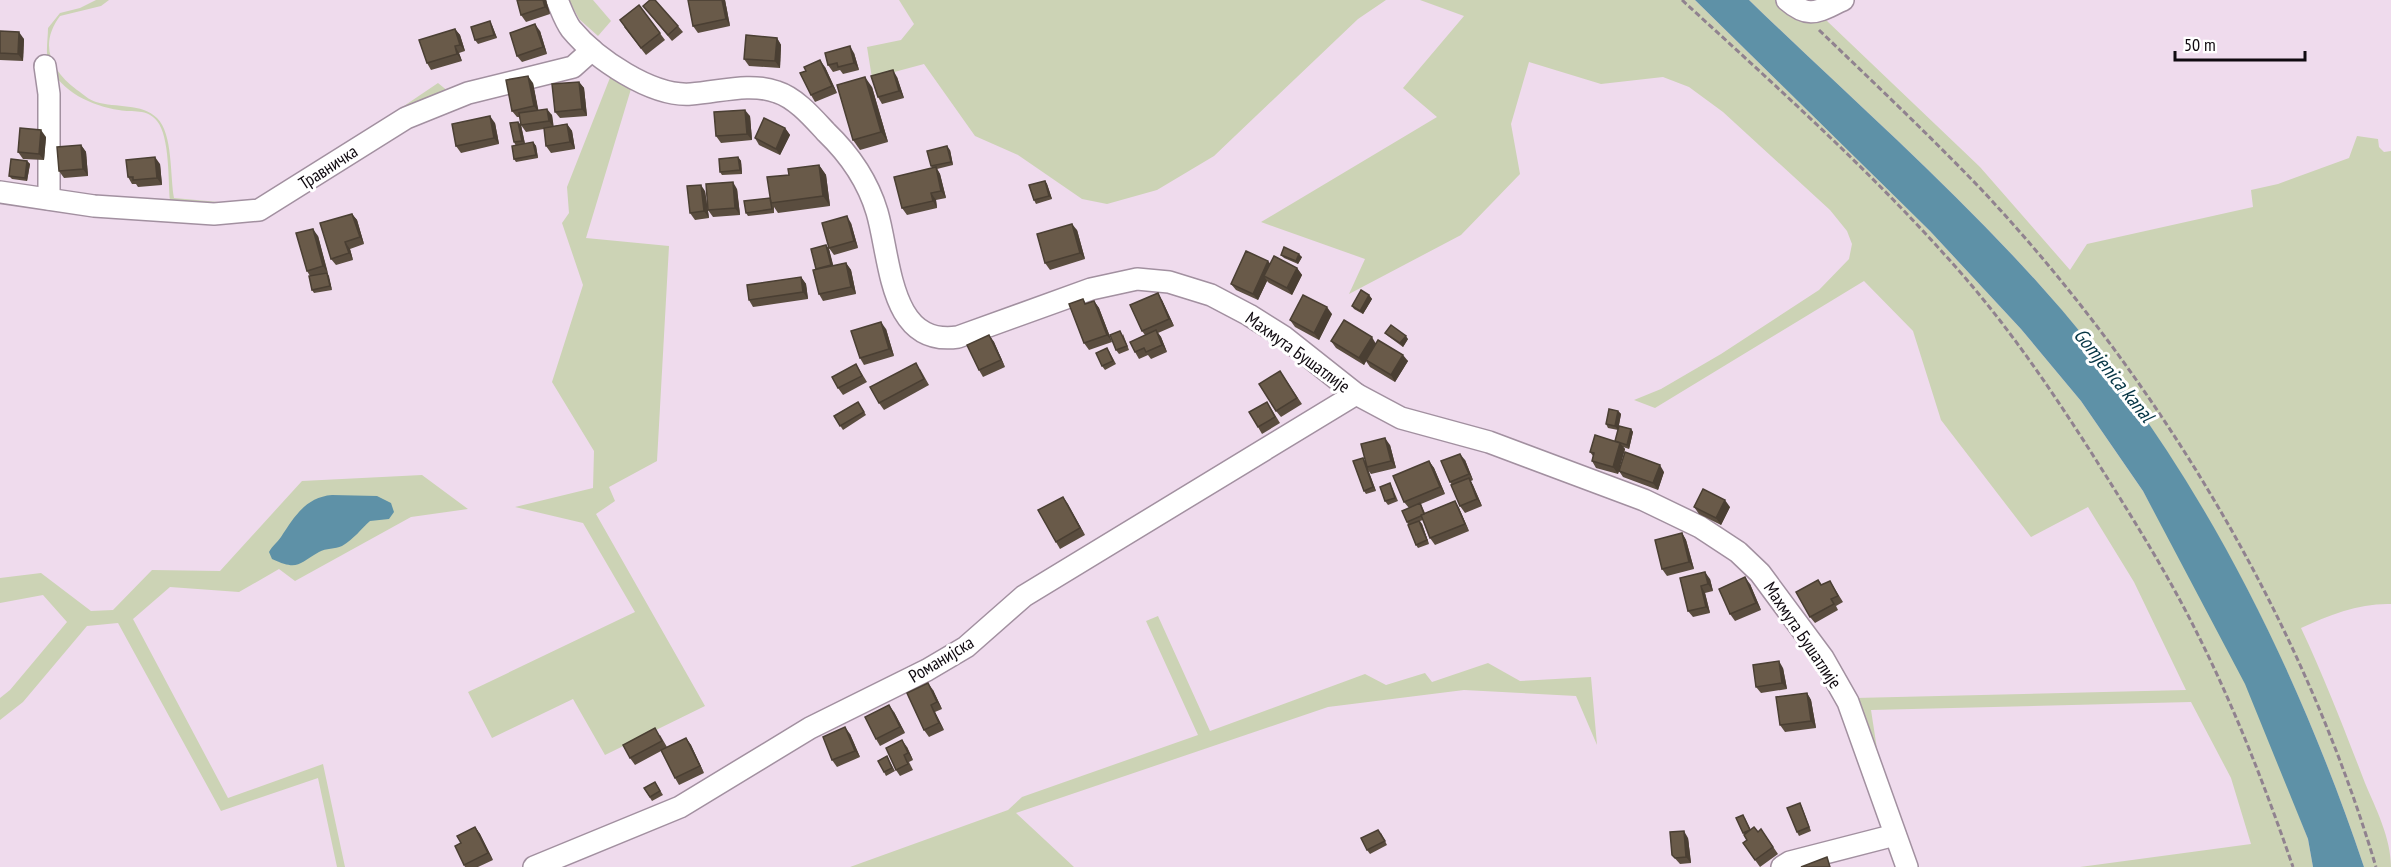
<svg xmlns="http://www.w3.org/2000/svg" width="2391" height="867" viewBox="0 0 2391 867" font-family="'PT Sans Narrow',sans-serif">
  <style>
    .green { fill: #ccd3b5 }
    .water { fill: #5e91a7 }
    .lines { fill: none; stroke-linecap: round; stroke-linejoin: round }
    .street-casing { stroke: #a290a0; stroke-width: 24 }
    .path { stroke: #90828f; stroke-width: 3; stroke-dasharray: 6 3; stroke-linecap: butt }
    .street { stroke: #fff; stroke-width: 21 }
    .wall { fill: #5a4d3f }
    .shaded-wall { fill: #4a3f33 }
    .building { fill: #695a49; stroke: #4a3f33; stroke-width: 1.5 }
    .labels { text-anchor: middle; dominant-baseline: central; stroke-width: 6; stroke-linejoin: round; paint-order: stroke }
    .street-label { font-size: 18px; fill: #100a10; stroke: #fff }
    .water-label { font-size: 20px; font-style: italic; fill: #053545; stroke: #fff }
  </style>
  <rect width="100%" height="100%" fill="#efdbed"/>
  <g class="green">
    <path d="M96 0H109L101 6 60 16C39 44 50 70 77 90 83 94 89 100 96 102 116 108 142 103 157 118 173 133 170 177 174 198L241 204 269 197 438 83 449 92 275 195 240 206 170 202C168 181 170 137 157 121 147 108 133 113 119 110 92 106 61 92 49 65 45 55 48 39 48 28L60 13 80 8Z"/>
    <path d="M569 0H593L611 21 598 36 579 19Z"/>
    <path d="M899 0H1386L1358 19 1214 156 1157 190 1107 204 1082 199 1018 155 975 136 924 64 872 78 867 47 901 40 914 24Z"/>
    <path d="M1420 0H1695L1930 231 2021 329 2081 401 2143 491 2246 678 2308 839 2313 867H2080L2251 844 2231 778 2191 702 1871 710 1879 762 1855 698 2186 690 2134 582 2088 507 2031 537 1941 420 1913 331 1864 281 1655 408 1634 400 1661 389 1721 354 1819 290 1849 259 1852 244 1847 231 1830 210 1723 112 1689 87 1663 77 1601 84 1529 62 1511 124 1520 174 1461 235 1349 294 1365 259 1261 222 1437 117 1403 88 1464 16Z"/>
    <path d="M1749 0H1805L1980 167 2070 270 2087 244 2253 207 2251 190 2278 184 2349 158 2357 136 2378 139 2379 147 2384 152 2391 151V604C2360 603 2329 615 2301 628 2325 679 2345 731 2365 783 2376 809 2391 838 2391 867H2364C2294 658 2188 449 2039 284 1949 184 1846 94 1749 0Z"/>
    <path d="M615 65 634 79 586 238 669 246 657 461 609 487 615 501 596 514 705 706 605 755 573 699 492 738 468 692 635 612 583 523 515 507 593 488 594 451 552 382 583 285 562 223 569 213 567 187Z"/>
    <path d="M422 475 468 509 411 517 295 581 279 569 239 592 170 587 133 619 228 798 323 764 345 867H337L318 778 221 811 118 623 87 626 23 702 0 720V698L10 690 67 622 43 595 0 603V578L41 573 91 611 113 610 152 570 220 571 302 481Z"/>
    <path d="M1158 616 1210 731 1365 674 1386 685 1425 673 1432 682 1488 663 1520 681 1591 677 1597 745 1576 696 1464 690 1328 707 1016 813 1074 867H850L1008 810 1022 797 1198 735 1146 621Z"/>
  </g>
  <g class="water">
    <path d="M1695 0H1749C1846 94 1949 184 2039 284 2190 451 2293 656 2364 867H2313L2308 839 2245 684 2143 491 2081 401 2021 329 1930 231Z"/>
    <path d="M332 495 377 496 391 503 394 512 389 519 370 521C361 529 354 539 342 546 335 549 326 548 319 552 298 564 298 571 272 559L269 552C272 546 277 543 281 537 294 517 306 497 332 495Z"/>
  </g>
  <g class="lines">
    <defs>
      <g id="street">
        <path d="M557 0C561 9 565 21 571 29 596 59 652 97 691 94 720 92 749 82 777 92 796 98 813 118 826 132 849 154 868 182 877 212 891 260 889 347 958 337L1091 289 1137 279 1169 282 1211 295 1249 315 1284 337 1356 394 1401 418 1489 442 1644 500 1700 527 1738 552 1760 573 1823 658 1848 702 1907 867"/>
        <path d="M1787 0C1810 20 1818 11 1843 0"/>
        <path d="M45 66 49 94V199"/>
        <path d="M0 192 94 206 214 214 259 210 406 118 468 93 573 67 592 50"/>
        <path d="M534 867 680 807 810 728 927 670 966 647 1024 596 1356 394"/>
        <path d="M1782 867 1790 862 1895 835"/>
      </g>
    </defs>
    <use href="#street" class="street-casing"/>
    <g class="path">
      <path d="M1682 0C1780 90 1880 179 1967 280 2015 336 2056 397 2096 460 2132 517 2169 576 2199 637 2236 711 2266 789 2293 867"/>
      <path d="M1819 30C1873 82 1928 134 1980 188 2159 379 2301 616 2376 867"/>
    </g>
    <use href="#street" class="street"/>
  </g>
  <g class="wall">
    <path d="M517 0H546L550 14 526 22 521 15Z"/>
    <path d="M725 0 730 26 698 33 693 26Z"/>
    <path d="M639 5 665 40 646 55 624 27Z"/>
    <path d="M643 6 678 26 683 32 672 41Z"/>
    <path d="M492 25 497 38 478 44 475 40Z"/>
    <path d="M455 29 460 35 465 51 459 53 462 61 431 70 427 63Z"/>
    <path d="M0 31 24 39 23 61 0 60Z"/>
    <path d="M540 31 547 54 522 62 517 56Z"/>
    <path d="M777 38 781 45 780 68 749 66 744 59Z"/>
    <path d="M854 53 859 70 843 74 840 70 833 72 828 65Z"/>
    <path d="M825 67 837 93 815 102 811 95Z"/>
    <path d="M897 77 904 98 882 104 878 97Z"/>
    <path d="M579 82 584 88 587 116 560 118 555 112Z"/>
    <path d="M533 83 538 110 552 115 553 126 567 124 572 131 575 149 551 153 546 146 544 129 526 132 521 125 520 117H517L512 111Z"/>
    <path d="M872 87 888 142 860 150 853 140Z"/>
    <path d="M750 116 752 140 721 143 716 136Z"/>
    <path d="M518 122 521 125 525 144 533 142 536 146 538 158 516 162 514 159 516 146 514 142Z"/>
    <path d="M495 123 499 144 461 153 456 146Z"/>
    <path d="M785 128 790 135 780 155 759 145 755 138Z"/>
    <path d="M46 137 44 160 23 159 18 152Z"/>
    <path d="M81 145 86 152 88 176 64 178 59 171Z"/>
    <path d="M950 150 953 165 937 169 940 174 946 198 936 200 937 208 907 215 902 208 932 168 931 166Z"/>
    <path d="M738 157 741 161 742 174 722 175 720 172Z"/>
    <path d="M27 161 30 164 27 181 12 179 9 176Z"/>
    <path d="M160 164 162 185 138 187 136 184H132L128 177Z"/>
    <path d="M819 165 826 175 830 206 778 213 774 207V213L748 216 746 213 770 198 789 175Z"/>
    <path d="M1045 181 1047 184 1052 199 1036 204 1034 200Z"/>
    <path d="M737 189 740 215 713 217 708 210Z"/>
    <path d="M705 191 709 218 695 220 690 213Z"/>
    <path d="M352 214 357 220 364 244 350 249 353 260 336 265 331 259Z"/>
    <path d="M851 223 858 248 834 255 829 248Z"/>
    <path d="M1077 230 1085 259 1050 270 1045 263Z"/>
    <path d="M318 236 332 290 314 293 312 290 310 276 307 271Z"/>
    <path d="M826 245 829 249 833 266 846 263 851 270 856 294 823 301 819 294 816 269Z"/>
    <path d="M1281 255 1302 257 1298 264 1284 258Z"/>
    <path d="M1270 264 1297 268 1302 275 1292 295 1269 283 1267 281 1258 300 1236 290 1231 284Z"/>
    <path d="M801 277 806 284 808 299 753 307 749 300Z"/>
    <path d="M1369 295 1372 299 1363 314 1354 309 1352 306Z"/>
    <path d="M1083 299 1086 304 1094 301 1099 308 1112 342 1089 350 1084 343Z"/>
    <path d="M1162 300 1174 326 1158 333 1161 337 1167 352 1151 359 1148 355 1139 359 1135 352 1145 335 1142 331Z"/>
    <path d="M1332 314 1319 340 1295 327 1290 320Z"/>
    <path d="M886 329 894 356 864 365 860 358Z"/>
    <path d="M1385 333 1408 339 1403 347 1388 336Z"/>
    <path d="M1123 334 1129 350 1119 354 1116 350Z"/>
    <path d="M989 335 994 342 1005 367 983 377 979 370Z"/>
    <path d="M1331 341 1376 343 1408 361 1395 382 1370 367 1366 361 1364 365 1336 348Z"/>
    <path d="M1109 351 1116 364 1105 370 1102 366Z"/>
    <path d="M856 364 867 382 843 395 838 388Z"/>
    <path d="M920 369 929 385 884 410 879 403Z"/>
    <path d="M1280 371 1302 404 1281 417 1276 411Z"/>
    <path d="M858 402 866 415 843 430 834 416Z"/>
    <path d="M1267 402 1280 423 1262 434 1258 427Z"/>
    <path d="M1618 411 1621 414 1618 430 1608 428 1606 424Z"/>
    <path d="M1631 429 1633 432 1629 449 1623 447 1625 449 1620 465 1664 472 1658 490 1623 477 1619 471 1618 474 1596 468 1592 461 1593 456 1590 452 1615 441Z"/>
    <path d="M1390 445 1396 468 1371 474 1368 470 1376 491 1366 494 1364 491 1365 461Z"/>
    <path d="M1465 460 1473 480 1471 481 1482 506 1465 513 1460 506 1452 485 1450 482Z"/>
    <path d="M1429 461 1434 468 1445 494 1421 504 1425 513 1455 501 1459 508 1469 531 1435 545 1430 538 1423 520 1420 521 1422 524 1429 544 1418 548 1416 545 1407 522 1409 508 1404 502Z"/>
    <path d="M1390 483 1392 487 1398 501 1388 505 1385 501Z"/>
    <path d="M1063 497 1085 535 1060 549 1056 542Z"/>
    <path d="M1694 507H1730L1721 525 1699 514Z"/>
    <path d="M1682 533 1686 540 1694 569 1667 576 1662 569Z"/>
    <path d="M1680 578 1710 579 1713 591 1705 593 1710 613 1693 617 1688 611Z"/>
    <path d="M1818 580 1822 585 1830 581 1843 602 1836 606 1838 610 1815 623 1810 617Z"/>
    <path d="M1750 584 1761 610 1735 621 1730 614Z"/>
    <path d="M1783 668 1787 689 1761 693 1756 687Z"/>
    <path d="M933 690 942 709 935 712 944 730 929 737 924 730Z"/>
    <path d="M1807 693 1811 700 1816 728 1785 732 1780 725Z"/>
    <path d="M894 712 905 733 880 746 876 739Z"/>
    <path d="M850 734 860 757 837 767 832 760Z"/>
    <path d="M660 735 667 747 686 738 691 745 704 773 679 785 675 778 661 751 635 765 630 758Z"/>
    <path d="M907 747 913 760 909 762 913 770 900 776 896 770Z"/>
    <path d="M887 756 895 771 886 776 884 772Z"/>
    <path d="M655 782 663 795 652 801 644 788Z"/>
    <path d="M1800 803 1802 807 1811 831 1799 836 1797 832Z"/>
    <path d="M1745 818 1751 830 1758 832 1761 829 1778 854 1760 867 1743 843 1747 840 1743 833Z"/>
    <path d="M475 827 480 834 493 860 478 867H465L464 865 461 843Z"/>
    <path d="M1381 833 1387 845 1370 854 1367 850Z"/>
    <path d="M1688 838 1691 863 1680 864 1672 855Z"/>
  </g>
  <g class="shaded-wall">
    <path d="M543 0H546L550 14 545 7Z"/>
    <path d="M722 0H725L730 26 726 19Z"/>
    <path d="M490 21 492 25 497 38 494 35Z"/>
    <path d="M535 24 540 31 547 54 543 47Z"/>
    <path d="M455 29 460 35 465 51 460 45Z"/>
    <path d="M19 32 24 39 23 61 18 54Z"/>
    <path d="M777 38 781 45 780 68 775 61Z"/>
    <path d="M455 46 459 53 462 61 457 54Z"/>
    <path d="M850 46 854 53 859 70 854 63Z"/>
    <path d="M820 60 825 67 837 93 832 86Z"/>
    <path d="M893 70 897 77 904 98 899 91Z"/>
    <path d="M528 76 533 83 539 113 534 106Z"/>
    <path d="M865 77 872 87 888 142 881 132Z"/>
    <path d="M579 82 584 88 587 116 582 109Z"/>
    <path d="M547 109 552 115 554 128 549 121Z"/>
    <path d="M745 110 750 116 752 140 747 134Z"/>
    <path d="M490 116 495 123 499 144 494 138Z"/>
    <path d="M518 122 521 125 525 144 522 141Z"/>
    <path d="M567 124 572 131 575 149 570 142Z"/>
    <path d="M785 128 790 135 780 155 776 149Z"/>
    <path d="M41 130 46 137 44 160 39 154Z"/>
    <path d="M533 142 536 146 538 158 536 155Z"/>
    <path d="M81 145 86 152 88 176 83 169Z"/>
    <path d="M947 146 950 150 953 165 951 162Z"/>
    <path d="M155 157 160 164 162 185 157 178Z"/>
    <path d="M738 157 741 161 742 174 740 170Z"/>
    <path d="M27 161 30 164 27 181 25 178Z"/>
    <path d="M819 165 826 175 830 206 823 196Z"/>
    <path d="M936 167 940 174 946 198 941 191Z"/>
    <path d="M1045 181 1047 184 1052 199 1049 196Z"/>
    <path d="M733 182 737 189 740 215 735 208Z"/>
    <path d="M701 185 705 191 709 218 704 211Z"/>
    <path d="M931 193 936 200 937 208 933 201Z"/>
    <path d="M352 214 357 220 364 244 360 237Z"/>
    <path d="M847 216 851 223 858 248 854 241Z"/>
    <path d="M1072 224 1077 230 1085 259 1080 253Z"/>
    <path d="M313 229 318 236 328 273 323 266Z"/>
    <path d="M345 242 350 249 353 260 349 253Z"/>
    <path d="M826 245 829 249 834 268 831 265Z"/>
    <path d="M1299 254 1302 257 1298 264 1296 261Z"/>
    <path d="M1268 261 1273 267 1264 276 1267 281 1258 300 1253 294Z"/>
    <path d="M846 263 851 270 856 294 851 287Z"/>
    <path d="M1297 268 1302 275 1292 295 1287 288Z"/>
    <path d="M327 273 329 276 332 290 330 286Z"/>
    <path d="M801 277 806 284 808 299 803 292Z"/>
    <path d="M1158 293 1162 300 1174 326 1169 319Z"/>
    <path d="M1369 295 1372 299 1363 314 1360 311Z"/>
    <path d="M1094 301 1099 308 1112 342 1107 335Z"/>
    <path d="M1327 307 1332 314 1319 340 1314 333Z"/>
    <path d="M881 322 886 329 894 356 889 349Z"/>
    <path d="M1156 330 1161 337 1167 352 1162 345Z"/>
    <path d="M989 335 994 342 1005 367 1001 360Z"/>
    <path d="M1406 336 1408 339 1403 347 1400 343Z"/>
    <path d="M1372 337 1376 344 1364 365 1359 358Z"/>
    <path d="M1403 355 1408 361 1395 382 1391 375Z"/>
    <path d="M1618 411 1621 414 1618 430 1615 426Z"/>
    <path d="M1631 429 1633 432 1629 449 1627 445Z"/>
    <path d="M1385 438 1390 445 1396 468 1391 461Z"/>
    <path d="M1620 443 1625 449 1618 474 1613 467Z"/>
    <path d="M1460 454 1465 460 1473 480 1469 474Z"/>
    <path d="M1363 458 1365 461 1376 491 1373 487Z"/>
    <path d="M1429 461 1434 468 1445 494 1440 487Z"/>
    <path d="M1660 465 1664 472 1658 490 1653 483Z"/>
    <path d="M1469 478 1473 485 1482 506 1477 499Z"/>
    <path d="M1063 497 1068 504 1085 535 1080 528Z"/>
    <path d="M1725 500 1730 507 1721 525 1716 518Z"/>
    <path d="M1455 501 1459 508 1469 531 1465 524Z"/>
    <path d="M1419 521 1422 524 1429 544 1427 540Z"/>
    <path d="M1682 533 1686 540 1694 569 1689 562Z"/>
    <path d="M1705 572 1710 579 1713 591 1708 584Z"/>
    <path d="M1745 577 1750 584 1761 610 1756 603Z"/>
    <path d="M1701 586 1705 593 1710 613 1706 607Z"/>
    <path d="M1779 661 1783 668 1787 689 1782 683Z"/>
    <path d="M928 683 933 690 942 709 937 702Z"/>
    <path d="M1807 693 1811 700 1816 728 1811 721Z"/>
    <path d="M889 705 894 712 905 733 900 727Z"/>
    <path d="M931 705 935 712 944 730 939 723Z"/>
    <path d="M845 727 850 734 860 757 855 751Z"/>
    <path d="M686 738 691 745 704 773 700 766Z"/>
    <path d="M902 740 907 747 913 760 908 753Z"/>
    <path d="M475 827 480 834 493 860 488 853Z"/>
    <path d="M1684 831 1688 838 1691 863 1686 857Z"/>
  </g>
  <g class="building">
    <path d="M517 0H543L545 7 521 15Z"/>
    <path d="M650 0H655L678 26 668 35 643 6Z"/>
    <path d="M688 0H722L726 19 693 26Z"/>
    <path d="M639 5 660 33 641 48 620 20Z"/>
    <path d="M490 21 494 35 475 40 471 27Z"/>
    <path d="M535 24 543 47 517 56 510 33Z"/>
    <path d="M455 29 460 45 455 46 457 54 427 63 419 40Z"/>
    <path d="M0 31 19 32 18 54 0 53Z"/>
    <path d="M746 35 777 38 775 61 744 59Z"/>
    <path d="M850 46 854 63 838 67 837 63 828 65 825 53Z"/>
    <path d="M820 60 832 86 811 95 800 73 806 71 804 67Z"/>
    <path d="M893 70 899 91 878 97 871 76Z"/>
    <path d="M528 76 534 106 512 111 506 80Z"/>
    <path d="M865 77 881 132 853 140 837 85Z"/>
    <path d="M579 82 582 109 555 112 552 84Z"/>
    <path d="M547 109 549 121 521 125 519 113Z"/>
    <path d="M745 110 747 134 716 136 714 112Z"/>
    <path d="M490 116 494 138 456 146 452 124Z"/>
    <path d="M764 118 785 128 776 149 755 138Z"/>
    <path d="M518 122 522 141 514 142 510 123Z"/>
    <path d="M567 124 570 142 546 146 544 128Z"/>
    <path d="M20 128 41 130 39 154 18 152Z"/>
    <path d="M533 142 536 155 514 159 512 146Z"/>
    <path d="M81 145 83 169 59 171 57 147Z"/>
    <path d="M947 146 951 162 931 166 927 151Z"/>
    <path d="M155 157 157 178 133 180V177H128L126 160Z"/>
    <path d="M738 157 740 170 720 172 719 159Z"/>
    <path d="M11 159 27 161 25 178 9 176Z"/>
    <path d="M819 165 823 196 771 203 767 177 789 175 788 169Z"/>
    <path d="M936 167 941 191 931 193 933 201 902 208 894 177Z"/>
    <path d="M1045 181 1049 196 1034 200 1029 185Z"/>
    <path d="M733 182 735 208 708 210 706 184Z"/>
    <path d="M701 185 704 211 690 213 687 186Z"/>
    <path d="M770 198 772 209 746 213 744 201Z"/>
    <path d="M352 214 360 237 345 242 349 253 331 259 320 223Z"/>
    <path d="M847 216 854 241 829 248 822 223Z"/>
    <path d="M1072 224 1080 253 1045 263 1037 234Z"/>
    <path d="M313 229 323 266 307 271 296 233Z"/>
    <path d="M826 245 831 265 816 269 811 249Z"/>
    <path d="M1284 247 1299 254 1296 261 1281 255Z"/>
    <path d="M1246 251 1268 261 1253 294 1231 284Z"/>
    <path d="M1274 256 1297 268 1287 288 1264 276Z"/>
    <path d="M846 263 851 287 819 294 813 270Z"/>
    <path d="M327 273 330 286 312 290 309 276Z"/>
    <path d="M801 277 803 292 749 300 747 285Z"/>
    <path d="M1361 290 1369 295 1360 311 1352 306Z"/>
    <path d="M1158 293 1169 319 1142 331 1130 305Z"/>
    <path d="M1303 295 1327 307 1314 333 1290 320Z"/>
    <path d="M1083 299 1085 304 1094 301 1107 335 1084 343 1069 304Z"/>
    <path d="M1344 320 1372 337 1359 358 1331 341Z"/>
    <path d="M881 322 889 349 860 358 851 331Z"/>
    <path d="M1391 325 1406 336 1400 343 1385 333Z"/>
    <path d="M1156 330 1162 345 1146 352 1144 348 1135 352 1130 342Z"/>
    <path d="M1120 331 1127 346 1116 350 1110 335Z"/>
    <path d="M989 335 1001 360 979 370 967 345Z"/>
    <path d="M1378 340 1403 355 1391 375 1366 360Z"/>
    <path d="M1107 348 1113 361 1102 366 1096 353Z"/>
    <path d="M916 363 924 379 879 403 870 387Z"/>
    <path d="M856 364 862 376 838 388 832 377Z"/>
    <path d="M1280 371 1297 398 1276 411 1259 384Z"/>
    <path d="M858 402 864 412 840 426 834 416Z"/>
    <path d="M1267 402 1275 417 1258 427 1249 412Z"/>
    <path d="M1609 409 1618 411 1615 426 1606 424Z"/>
    <path d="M1619 426 1631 429 1627 445 1615 441Z"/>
    <path d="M1595 435 1620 443 1613 467 1592 461 1594 453 1590 452Z"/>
    <path d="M1385 438 1391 461 1367 467 1361 444Z"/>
    <path d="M1625 452 1660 465 1653 483 1619 471Z"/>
    <path d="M1460 454 1469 474 1450 482 1441 461Z"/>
    <path d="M1363 458 1373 487 1364 491 1353 461Z"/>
    <path d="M1429 461 1440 487 1404 502 1393 476Z"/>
    <path d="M1469 478 1477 499 1460 506 1451 485Z"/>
    <path d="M1390 483 1395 498 1385 501 1380 487Z"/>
    <path d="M1703 489 1725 500 1716 518 1694 507Z"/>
    <path d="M1063 497 1080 528 1056 542 1038 510Z"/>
    <path d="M1455 501 1465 524 1430 538 1421 515Z"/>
    <path d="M1420 503 1424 514 1421 515V516L1407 522 1402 511Z"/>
    <path d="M1419 521 1427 540 1416 545 1408 525Z"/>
    <path d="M1682 533 1689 562 1662 569 1655 540Z"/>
    <path d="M1705 572 1708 584 1701 586 1706 607 1688 611 1680 578Z"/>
    <path d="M1745 577 1756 603 1730 614 1719 589Z"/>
    <path d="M1818 580 1821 585 1830 581 1838 596 1831 599 1834 604 1810 617 1796 592Z"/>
    <path d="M1779 661 1782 683 1756 687 1753 665Z"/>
    <path d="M928 683 937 702 931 705 939 723 924 730 907 693Z"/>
    <path d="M1807 693 1811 721 1780 725 1776 697Z"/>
    <path d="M889 705 900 727 876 739 865 717Z"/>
    <path d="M845 727 855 751 832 760 823 737Z"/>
    <path d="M655 728 662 741 630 758 623 745Z"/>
    <path d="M686 738 700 766 675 778 661 750Z"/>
    <path d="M902 740 908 753 904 755 908 764 896 770 886 748Z"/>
    <path d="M887 756 892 768 884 772 878 761Z"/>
    <path d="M655 782 660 791 650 797 644 788Z"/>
    <path d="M1800 803 1809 827 1797 832 1787 808Z"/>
    <path d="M1743 815 1750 830 1743 833 1736 818Z"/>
    <path d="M475 827 488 853 464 865 455 846 461 843 457 836Z"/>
    <path d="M1754 827 1758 832 1761 829 1773 847 1755 860 1743 843 1747 840 1744 835Z"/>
    <path d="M1378 830 1385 841 1367 850 1361 838Z"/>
    <path d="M1684 831 1686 857 1675 858 1672 855 1670 832Z"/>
    <path d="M1827 857 1830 867H1801Z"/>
  </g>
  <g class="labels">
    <g class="street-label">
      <text transform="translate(328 167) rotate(-33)">Травничка</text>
      <text transform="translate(1298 352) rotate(36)">Махмута Бушатлије</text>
      <text transform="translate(1803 635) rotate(56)">Махмута Бушатлије</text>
      <text transform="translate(941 659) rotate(-31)">Романијска</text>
    </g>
    <g class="water-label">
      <text transform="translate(2114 375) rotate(51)">Gomjenica kanal</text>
    </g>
  </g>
  <path d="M2175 51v9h130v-9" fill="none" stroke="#100a10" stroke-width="3"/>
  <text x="2184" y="51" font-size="18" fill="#100a10" stroke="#ffffff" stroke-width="4.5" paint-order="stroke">50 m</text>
</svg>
